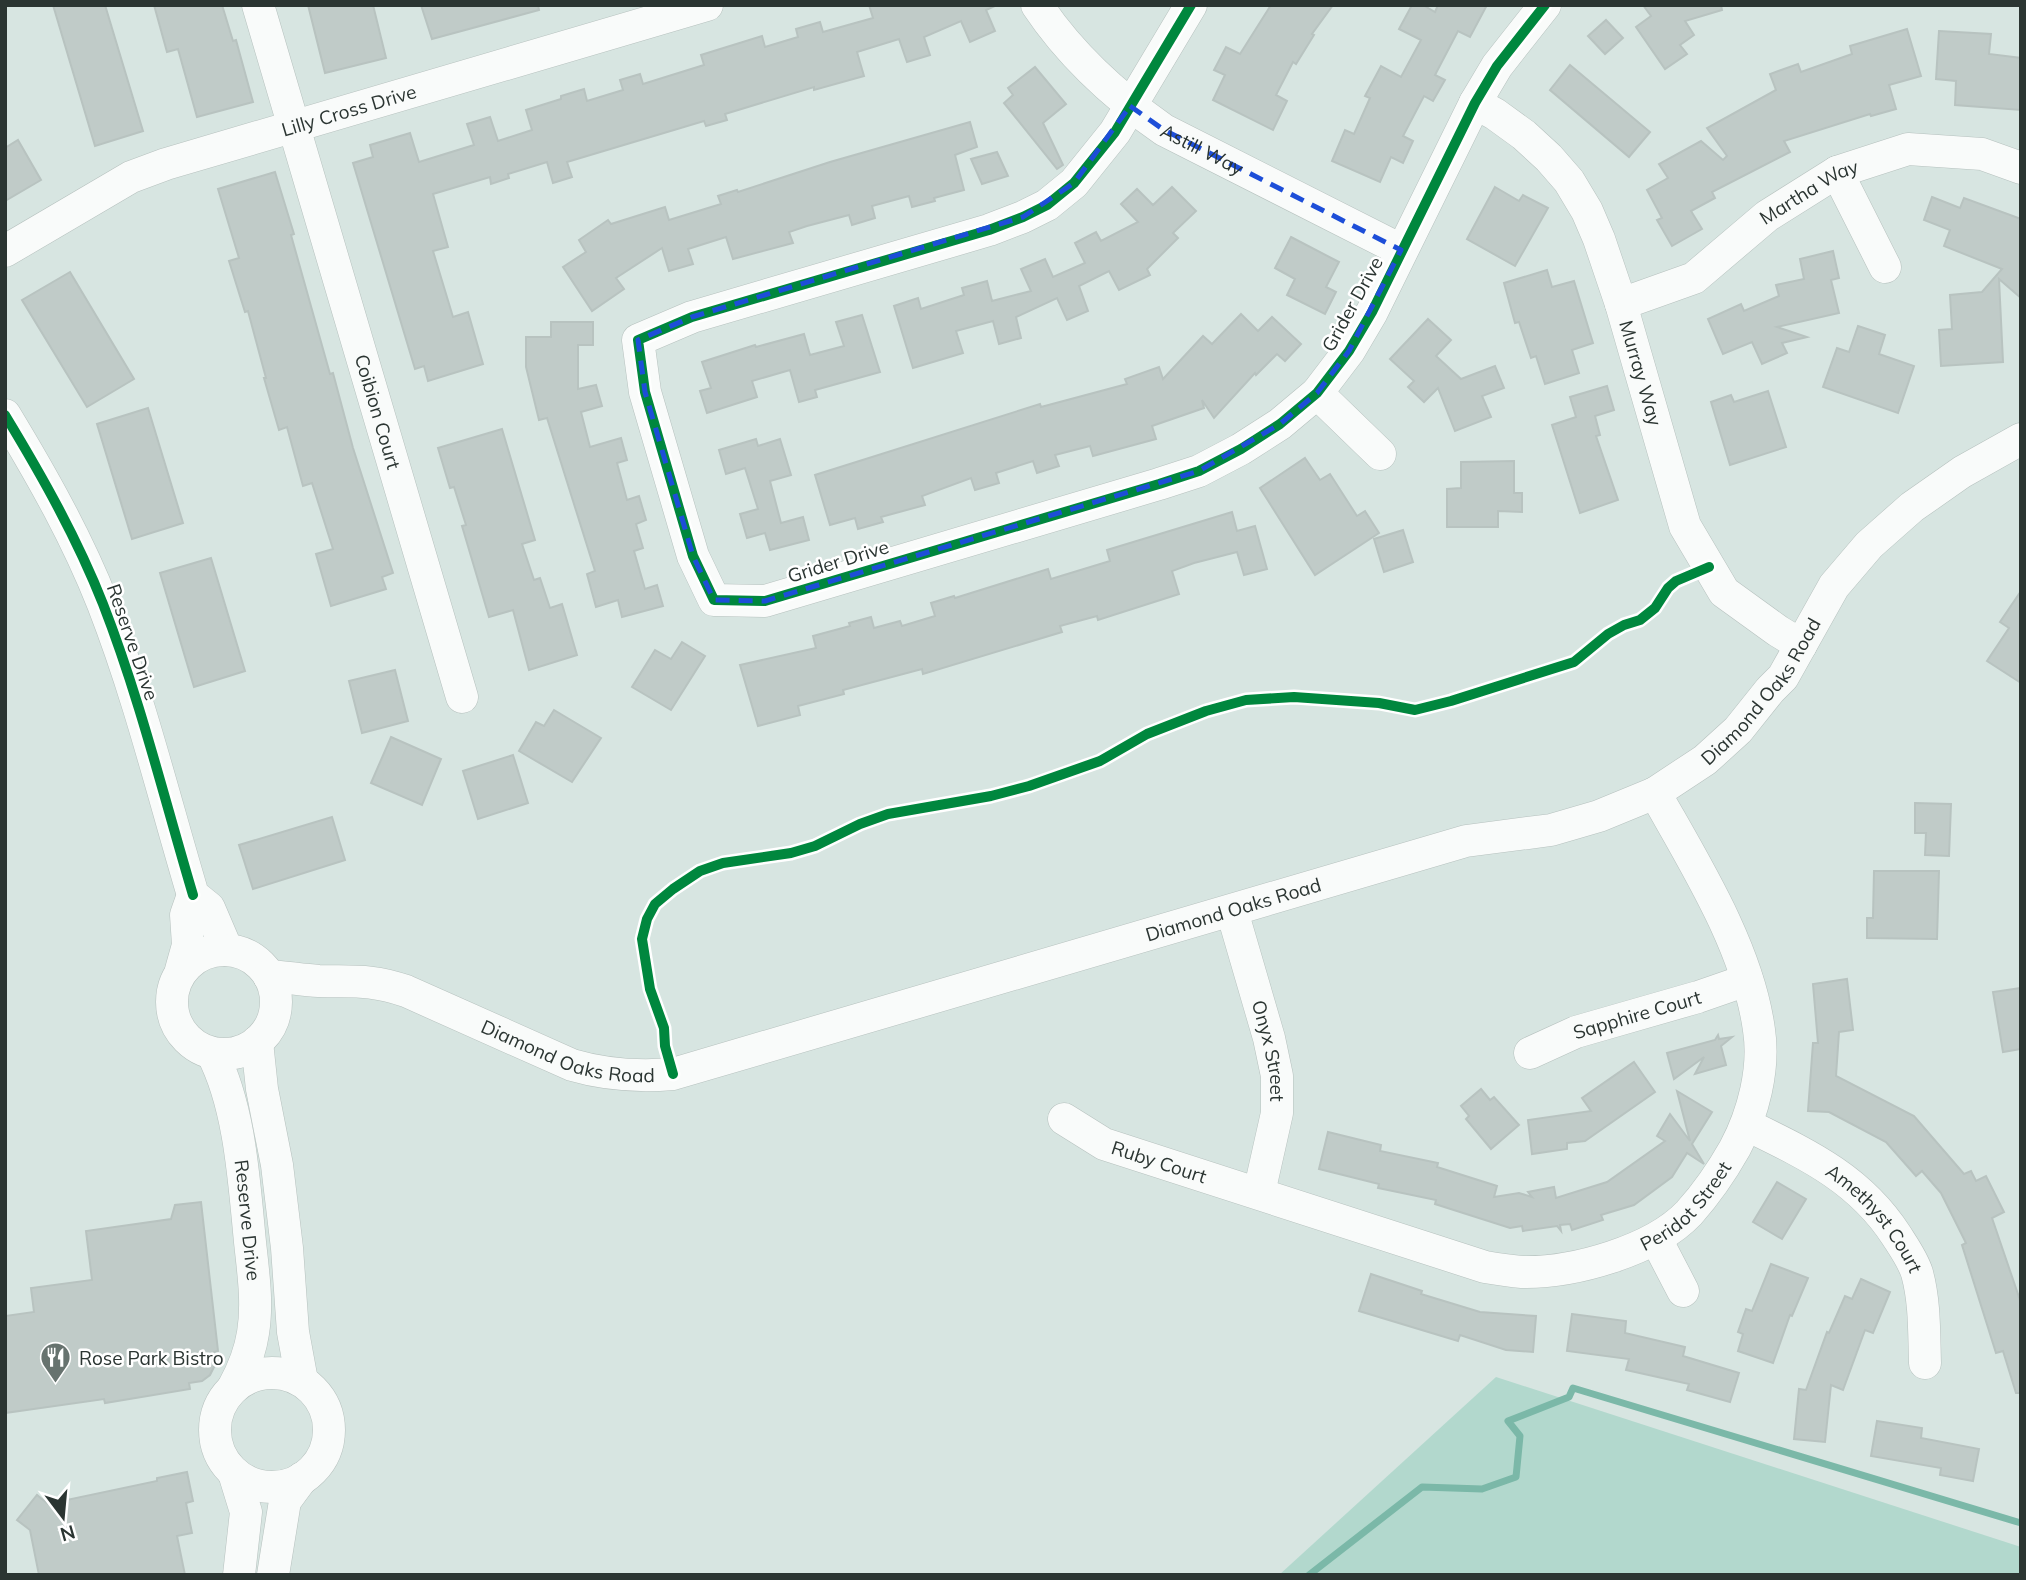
<svg xmlns="http://www.w3.org/2000/svg" width="2026" height="1580" viewBox="0 0 2026 1580" font-family="Mulish,sans-serif">
  <style>
    .green { fill: #b2d8cd }
    .lines { fill: none; stroke-linecap: round; stroke-linejoin: round }
    .stream { stroke: #7bb8a8; stroke-width: 7 }
    .building { fill: #c0cbc8; stroke: #b8c3c0; stroke-width: 2 }
    .minor-casing { stroke: #b6c1be; stroke-width: 33 }
    .minor { stroke: #f9fbfa; stroke-width: 32 }
    .cycleway-casing { stroke: #fff; stroke-width: 15 }
    .cycleway { stroke: #00873e; stroke-width: 10 }
    .marked { fill: none; stroke: #1d4ed8; stroke-width: 5; stroke-dasharray: 14 9; stroke-linejoin: round }
    .labels { text-anchor: middle; dominant-baseline: central; stroke-width: 5; stroke-linejoin: round; paint-order: stroke }
    .street-label { font-size: 19px; fill: #2b3532; stroke: #fff }
    .poi-label { font-size: 19px; fill: #2b3532; stroke: #fff; text-anchor: start }
  </style>
  <rect width="100%" height="100%" fill="#d7e5e1"/>
  <path class="green" d="M1496 1377 2021 1547V1575H1279Z"/>
  <g class="lines">
    <path class="stream" d="M1309 1575 1422 1487 1482 1489 1516 1477 1520 1436 1508 1421 1569 1397 1573 1388 2021 1523"/>
  </g>
  <g class="building">
    <path d="M53 5H105L143 131 95 146Z"/>
    <path d="M154 5H222L233 41 236 40 253 102 197 117 178 49 167 52Z"/>
    <path d="M308 5H373L386 58 325 73Z"/>
    <path d="M421 5H538L539 10 432 39Z"/>
    <path d="M869 5H997L986 10 995 31 970 42 961 21 924 37 930 55 907 62 899 39 857 52 864 76 814 90V87L725 114 727 120 706 126 704 121 567 162 572 177 553 183 547 162 508 174 509 178 491 184 490 177 433 194 448 247 433 251 453 317 468 312 483 364 428 381 424 366 415 369 353 163 373 157 370 145 410 133 419 162 474 145 467 124 490 117 498 141 532 130 526 110 561 99V96L584 89 587 101 623 90 620 80 640 74 643 84 704 65 701 55 762 36 765 47 798 37 796 29 820 22 823 32 873 18Z"/>
    <path d="M1271 5H1333L1312 34 1314 35 1296 64 1293 62 1276 95 1287 101 1273 130 1213 100 1225 75 1214 70 1226 47 1240 54Z"/>
    <path d="M1412 5H1423L1435 12 1438 5H1487L1470 37 1458 31 1435 75 1445 80 1433 101 1424 96 1403 136 1413 141 1403 163 1391 157 1380 182 1332 161 1345 130 1354 134 1370 98 1365 96 1381 66 1401 77 1421 40 1399 29Z"/>
    <path d="M1643 5H1721L1722 10 1685 21 1694 35 1680 45 1687 54 1665 69 1636 27 1651 16Z"/>
    <path d="M1606 20 1623 38 1605 54 1588 36Z"/>
    <path d="M1907 29 1921 76 1889 85 1896 109 1871 116 1870 114 1784 141 1790 152 1712 192 1715 198 1691 211 1702 229 1672 246 1657 220 1662 218 1647 190 1668 178 1659 164 1701 141 1723 160 1727 156 1707 128 1776 90 1770 74 1798 64 1801 72 1852 54 1850 46Z"/>
    <path d="M1939 31 1991 34 1989 54 2021 58V110L1955 105 1956 81 1936 79Z"/>
    <path d="M1570 65 1650 132 1629 157 1550 90Z"/>
    <path d="M1035 67 1066 104 1043 123 1063 165 1057 169 1004 103 1013 95 1008 88Z"/>
    <path d="M970 122 977 147 955 155 964 190 934 198 935 201 912 207 909 196 872 206 875 218 852 225 849 215 807 226 789 232 793 243 733 259 726 237 688 249 693 264 669 271 662 248 616 278 624 289 592 311 563 267 586 252 579 240 608 220 611 224 665 207 669 220 721 204 718 196 737 190 738 192 830 162Z"/>
    <path d="M18 140 41 180 5 201V148Z"/>
    <path d="M997 152 1008 176 982 184 971 159Z"/>
    <path d="M275 172 294 234 291 235 330 374 333 373 353 448 393 573 382 577 386 589 331 606 316 554 333 549 312 483 303 486 287 427 279 430 264 378H266L248 311 245 312 229 261 239 258 218 189Z"/>
    <path d="M1172 187 1196 211 1173 233 1178 238 1147 269 1150 275 1119 290 1109 271 1079 286 1088 311 1067 320 1057 298 1016 317 1021 338 999 344 993 321 956 331 963 353 913 368 894 306 918 298 921 309 964 295 962 288 987 281 992 301 1031 291 1021 269 1045 259 1053 277 1085 263 1075 243 1096 232 1101 241 1138 222 1121 204 1137 189 1153 205Z"/>
    <path d="M1495 187 1519 201 1523 195 1548 208 1515 266 1467 239Z"/>
    <path d="M1932 197 1960 208 1964 198 2021 219V298L1999 279 2003 362 1941 366 1939 330 1952 329 1950 295 1982 292 2002 269 1944 246 1950 230 1924 220Z"/>
    <path d="M1291 237 1339 262 1326 287 1336 292 1325 314 1287 295 1295 279 1275 268Z"/>
    <path d="M1833 251 1839 278 1831 280 1839 313 1777 327 1807 337 1782 343 1787 353 1762 364 1752 342 1723 354 1708 319 1741 304 1744 311 1779 296 1776 285 1804 279 1800 259Z"/>
    <path d="M1547 270 1552 287 1574 281 1593 343 1572 350 1579 373 1545 384 1536 356 1531 358 1519 322 1515 323 1504 283Z"/>
    <path d="M70 272 134 379 87 407 22 300Z"/>
    <path d="M1241 314 1258 331 1272 317 1301 344 1285 361 1277 354 1256 375 1255 373 1214 418 1202 400 1204 408 1152 426 1156 439 1093 456 1090 446 1055 455 1059 466 1037 473 1033 461 996 473 999 483 975 490 971 478 922 496 925 505 881 517 883 522 858 529 855 518 830 525 815 475 1040 404 1041 407 1127 384 1125 379 1159 367 1163 379 1203 336 1212 344Z"/>
    <path d="M862 315 880 372 815 390 817 397 799 402 790 370 752 381 757 397 707 413 700 391 711 388 702 362 755 345 756 347 804 334 810 355 844 346 836 322Z"/>
    <path d="M1428 319 1451 340 1436 356 1461 379 1495 366 1504 388 1482 396 1491 417 1455 431 1438 388 1424 402 1408 387 1414 381 1390 359Z"/>
    <path d="M551 322H593V345H578V389L596 385 602 406 581 412 590 447 621 438 627 460 617 463 627 500 639 496 646 520 636 524 643 548 634 551 645 589 657 585 663 606 622 617 618 600 596 607 587 574 595 571 547 418 539 420 526 367V337H551Z"/>
    <path d="M1858 326 1885 335 1879 354 1914 366 1898 413 1823 387 1837 348 1849 352Z"/>
    <path d="M1607 386 1614 410 1595 416 1600 435 1596 436 1618 500 1580 513 1552 425 1576 417 1570 397Z"/>
    <path d="M1768 391 1786 447 1730 465 1711 402 1731 395 1734 402Z"/>
    <path d="M148 408 183 523 132 539 97 424Z"/>
    <path d="M502 429 535 540 522 544 534 580 540 578 550 608 562 604 577 655 529 670 513 610 489 617 462 526 466 525 454 487 450 488 438 448Z"/>
    <path d="M756 439 758 446 780 439 791 475 770 481 781 523 803 517 809 540 770 550 765 533 747 538 740 514 758 509 745 468 726 474 719 450Z"/>
    <path d="M1305 458 1320 480 1330 474 1357 516 1365 511 1379 533 1315 575 1260 488Z"/>
    <path d="M1514 461V493H1522V512L1498 511V527H1447V489L1461 488V462Z"/>
    <path d="M1232 512 1237 531 1255 526 1267 569 1244 575 1237 552 1194 563 1172 571 1179 594 1098 620 1097 616 1060 626 1062 632 923 674 922 669 843 690 844 694 798 706 800 715 758 726 740 665 816 648 813 636 850 626 849 623 871 617 874 628 900 621 902 626 935 616 931 603 954 596 955 598 1048 569 1051 579 1110 561 1107 550Z"/>
    <path d="M1403 530 1413 562 1384 572 1374 539Z"/>
    <path d="M211 558 245 671 194 687 160 573Z"/>
    <path d="M2021 591V683L1987 661 2009 628 2000 622Z"/>
    <path d="M682 642 705 656 671 710 632 687 655 650 671 659Z"/>
    <path d="M395 670 408 721 362 733 349 681Z"/>
    <path d="M554 710 601 738 572 782 519 751 536 722 544 726Z"/>
    <path d="M391 737 441 759 422 805 371 783Z"/>
    <path d="M513 755 528 803 478 819 463 771Z"/>
    <path d="M1915 803 1951 804 1949 856 1925 855 1926 833H1915Z"/>
    <path d="M332 817 345 860 253 889 239 845Z"/>
    <path d="M1874 871H1939L1937 939 1867 938V918H1873Z"/>
    <path d="M1847 979 1853 1030 1839 1032 1836 1076 1914 1116 1964 1174 1971 1171 1976 1181 1986 1176 2004 1212 1992 1218 2021 1303V1393H2016L2003 1351 1996 1353 1962 1245 1966 1243 1941 1193 1922 1171 1916 1176 1886 1142 1829 1112 1808 1111 1813 1043H1818L1813 984Z"/>
    <path d="M2021 988V1049L2003 1052 1993 992Z"/>
    <path d="M1718 1035 1719 1039 1732 1037 1721 1046 1726 1065 1695 1074 1704 1057 1674 1079 1667 1053 1715 1040Z"/>
    <path d="M1634 1062 1655 1092 1585 1141 1567 1143V1149L1532 1154 1528 1120 1591 1111 1582 1098Z"/>
    <path d="M1481 1089 1490 1100 1494 1097 1519 1125 1491 1149 1466 1119 1469 1116 1461 1106Z"/>
    <path d="M1677 1091 1712 1112 1692 1144 1704 1164 1687 1153 1672 1177 1634 1205 1601 1215 1603 1220 1572 1230 1570 1224 1560 1225 1561 1231 1557 1226 1523 1231 1522 1226 1510 1228 1435 1204 1436 1200 1378 1188 1379 1184 1319 1169 1328 1132 1381 1145 1380 1151 1438 1163 1437 1167 1497 1186 1494 1197 1519 1193 1532 1197 1528 1192 1554 1187 1556 1198 1607 1182 1665 1141 1657 1136 1670 1114 1690 1141Z"/>
    <path d="M1777 1182 1806 1199 1782 1239 1753 1222Z"/>
    <path d="M201 1202 218 1351 214 1352 215 1365 210 1375 202 1381 189 1383 190 1389 105 1403 104 1399 5 1413V1316L34 1312 31 1288 92 1280 86 1231 171 1219 175 1205Z"/>
    <path d="M1771 1264 1808 1278 1792 1316 1790 1315 1773 1363 1738 1351 1743 1334 1738 1332 1746 1309 1752 1311Z"/>
    <path d="M1371 1274 1422 1291 1421 1294 1480 1312 1536 1316 1533 1352 1506 1350 1460 1335 1458 1341 1359 1311Z"/>
    <path d="M1861 1279 1890 1292 1873 1333 1865 1330 1843 1390 1831 1385 1825 1442 1794 1439 1799 1389 1806 1390 1827 1332 1829 1333 1845 1296 1852 1299Z"/>
    <path d="M1572 1314 1626 1321 1625 1333 1685 1347 1683 1356 1739 1373 1730 1402 1687 1390 1689 1384 1626 1370 1629 1359 1567 1351Z"/>
    <path d="M1877 1421 1922 1428 1921 1438 1979 1449 1973 1481 1940 1475 1941 1468 1871 1456Z"/>
    <path d="M187 1472 193 1501 186 1503 192 1533 177 1536 185 1575H39L30 1530 17 1520 37 1495 48 1504 157 1481V1478Z"/>
  </g>
  <g class="lines">
    <defs>
      <g id="minor">
        <path id="s1" d="M258 5 462 697"/>
        <path id="s2" d="M1037 5C1071 56 1114 95 1164 130L1401 250"/>
        <path d="M1191 5 1115 132 1074 183 1047 205 1023 217 989 230 692 317 638 340 645 392 693 556 714 600 765 601 1159 484 1199 471 1241 449 1280 424 1317 393 1349 351 1372 312 1475 103 1497 66 1545 5"/>
        <path id="s3" d="M1475 103 1495 114 1524 135 1549 158 1569 181 1587 211 1599 239 1621 304 1685 526 1724 592 1778 631 1801 645"/>
        <path d="M1837 172 1885 267"/>
        <path id="s4" d="M5 251 131 177 166 164 707 5"/>
        <path id="s5" d="M1621 304 1694 278 1767 216 1837 172 1908 149 1982 154 2021 168"/>
        <path d="M1317 393 1380 454"/>
        <path d="M5 415C42 476 77 538 103 604 140 699 164 798 193 895L209 908 227 950"/>
        <path id="s6" d="M1232 911 1269 1038 1277 1076V1113L1259 1193"/>
        <circle cx="224" cy="1002" r="52"/>
        <path d="M181 970 188 945 186 915 193 895"/>
        <path id="s7" d="M269 976C286 977 302 980 319 981 354 982 370 979 406 991L572 1065C606 1075 638 1077 673 1074L1466 841 1551 830 1599 816 1655 793 1705 760 1738 730 1770 690 1783 677 1834 586 1869 545 1912 507 1962 472 2021 439"/>
        <path d="M257 1042 262 1089 277 1165 287 1248 293 1332 302 1381"/>
        <path id="s8" d="M212 1053C240 1107 244 1181 250 1242 253 1271 258 1303 253 1333 250 1353 243 1370 233 1388"/>
        <path id="s9" d="M1530 1053 1576 1032 1698 997 1747 980"/>
        <path id="s10" d="M1064 1119 1104 1144 1485 1267C1497 1269 1510 1271 1522 1272 1573 1273 1653 1251 1689 1213 1707 1193 1722 1171 1735 1148 1753 1114 1765 1069 1759 1030 1748 948 1695 864 1655 793"/>
        <path id="s11" d="M1747 1125C1806 1154 1859 1178 1896 1235 1903 1246 1913 1260 1917 1273 1925 1302 1924 1333 1925 1363"/>
        <path d="M1656 1239 1683 1291"/>
        <circle cx="272" cy="1430" r="57"/>
        <path d="M234 1473 246 1512 239 1575"/>
        <path d="M273 1575 285 1501 302 1478"/>
      </g>
    </defs>
    <use href="#minor" class="minor-casing"/>
    <use href="#minor" class="minor"/>
    <defs>
      <g id="cycleway">
        <path d="M1191 5 1115 132 1074 183 1047 205 1023 217 989 230 692 317 638 340 645 392 693 556 714 600 765 601 1159 484 1199 471 1241 449 1280 424 1317 393 1349 351 1372 312 1475 103 1497 66 1545 5"/>
        <path d="M5 415C42 476 77 538 103 604 140 699 164 798 193 895"/>
        <path d="M673 1074 665 1046 664 1028 650 989 642 939 647 919 655 904 673 889 700 871 723 863 791 853 815 846 860 824 888 814 991 796 1029 786 1100 761 1147 734 1206 711 1246 700 1294 697 1379 703 1415 710 1451 701 1574 662 1608 634 1624 625 1640 620 1655 608 1668 588 1676 581 1709 567"/>
      </g>
    </defs>
    <use href="#cycleway" class="cycleway-casing"/>
    <use href="#cycleway" class="cycleway"/>
  </g>
  <path class="marked" d="M1130 106 1164 130 1401 250 1349 351 1317 393 1280 424 1199 471 765 601 714 600 693 556 645 392 638 340 692 317 1023 217 1074 183Z"/>
  <defs>
    <symbol id="restaurant-pin" viewBox="-11 -11 22 30"><path d="M0 17L-7.5 6A9.5 9.5 0 1 1 7.5 6Z" fill="#67736f" stroke="#fff"/><path d="M-5-6h1v4h1v-4h1v4h1v-4h1v5L-1.5 .5V6h-2V.5L-5-1ZM5-6V6H3V1.5H1.5Q1.5-4 5-6Z" fill="#fff"/></symbol>
  </defs>
  <g fill-rule="evenodd">
    <use href="#restaurant-pin" x="38" y="1340" width="35" height="47"/>
  </g>
  <g class="labels">
    <g class="street-label">
      <text stroke="none"><textPath href="#s4" startOffset="374">Lilly Cross Drive</textPath></text>
      <text stroke="none"><textPath href="#s2" startOffset="222">Astill Way</textPath></text>
      <text stroke="none"><textPath href="#s5" startOffset="222">Martha Way</textPath></text>
      <text transform="translate(1352 304) rotate(-61)">Grider Drive</text>
      <text stroke="none"><textPath href="#s3" startOffset="329">Murray Way</textPath></text>
      <text stroke="none"><textPath href="#s1" startOffset="424">Coibion Court</textPath></text>
      <text transform="translate(838 561) rotate(-17)">Grider Drive</text>
      <text transform="translate(133 642) rotate(71)">Reserve Drive</text>
      <text stroke="none"><textPath href="#s7" startOffset="1594">Diamond Oaks Road</textPath></text>
      <text stroke="none"><textPath href="#s7" startOffset="1006">Diamond Oaks Road</textPath></text>
      <text stroke="none"><textPath href="#s9" startOffset="114">Sapphire Court</textPath></text>
      <text stroke="none"><textPath href="#s7" startOffset="313">Diamond Oaks Road</textPath></text>
      <text stroke="none"><textPath href="#s6" startOffset="145">Onyx Street</textPath></text>
      <text stroke="none"><textPath href="#s10" startOffset="105">Ruby Court</textPath></text>
      <text stroke="none"><textPath href="#s10" startOffset="668">Peridot Street</textPath></text>
      <text stroke="none"><textPath href="#s8" startOffset="172">Reserve Drive</textPath></text>
      <text stroke="none"><textPath href="#s11" startOffset="161">Amethyst Court</textPath></text>
    </g>
    <g class="poi-label">
      <text x="79" y="1358">Rose Park Bistro</text>
    </g>
  </g>
  <rect width="2026" height="1580" fill="none" stroke="#2b3532" stroke-width="14"/>
  <g transform="translate(63 1517) rotate(164)" stroke="#ffffff" stroke-width="5" paint-order="stroke">
  <path d="M0-5L12 26L0 18L-12 26Z" fill="#2b3532"/>
  <text y="-10" font-size="19" font-weight="bold" text-anchor="middle" fill="#2b3532">N</text>
  </g>
</svg>
